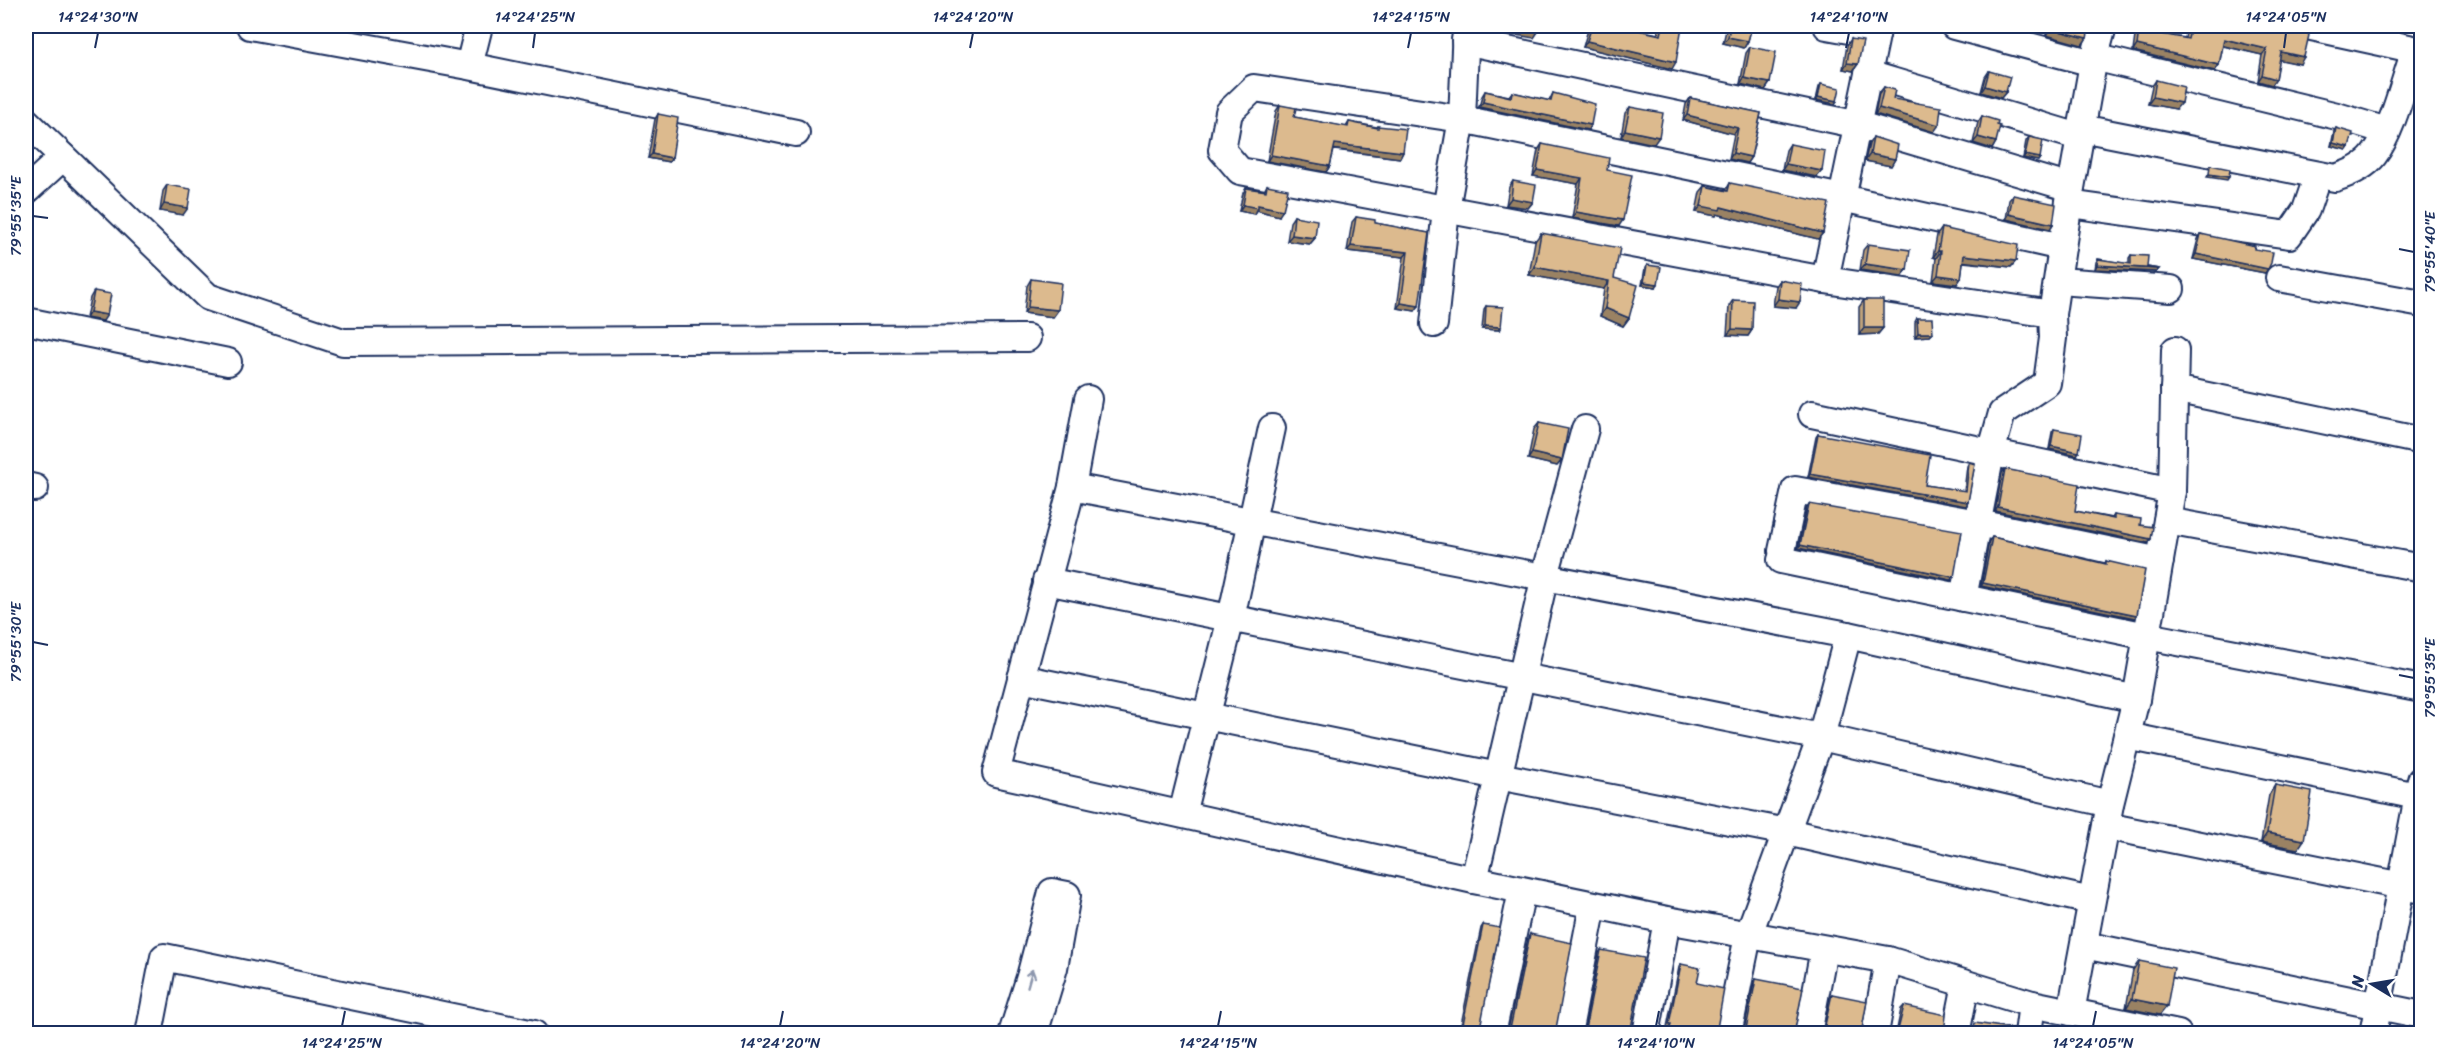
<svg xmlns="http://www.w3.org/2000/svg" width="2447" height="1059" viewBox="0 0 2447 1059" font-family="Sriracha,sans-serif">
  <style>
    .lines { fill: none; stroke-linecap: round; stroke-linejoin: round }
    .minor-casing { stroke: #1b2f5e; stroke-width: 30 }
    .minor { stroke: #fff; stroke-width: 26 }
    .wall { fill: #bda07a; stroke: #1b2f5e; stroke-width: 1.5 }
    .shaded-wall { fill: #9a8263; stroke: #1b2f5e; stroke-width: 1.5 }
    .building { fill: #dcba8e; stroke: #1b2f5e; stroke-width: 1.5 }
    .oneway { stroke: #8d97ae }
    .ticks { fill: none; stroke: #1b2f5e; stroke-width: 2 }
    .neatline { fill: none; stroke: #1b2f5e; stroke-width: 2 }
    .ticks-label { font-size: 15px; text-anchor: middle; fill: #1b2f5e }
  </style>
  <rect width="100%" height="100%" fill="#fff"/>
  <filter id="ink" filterUnits="userSpaceOnUse"><feTurbulence type="fractalNoise" baseFrequency=".0167" numOctaves="2"/><feDisplacementMap in="SourceGraphic" scale="12" xChannelSelector="R" yChannelSelector="G"/><feConvolveMatrix kernelMatrix="1 2 1 2 8 2 1 2 1" color-interpolation-filters="sRGB"/></filter>
  <g filter="url(#ink)">
    <g class="lines">
      <defs>
        <g id="minor">
          <path d="M250 26 469 66 479 26"/>
          <path d="M1827 26 1876 35"/>
          <path d="M1954 26 2093 63"/>
          <path d="M2307 26 2422 51"/>
          <path d="M1465 41 1859 125 2071 188"/>
          <path d="M2094 57 2337 116 2387 131"/>
          <path d="M469 66 796 133"/>
          <path d="M1868 74 2079 137"/>
          <path d="M26 121 208 297 343 342 1027 338"/>
          <path d="M2081 128 2335 178C2348 174 2365 167 2374 155 2393 130 2404 81 2415 51"/>
          <path d="M26 191 63 157"/>
          <path d="M2069 204 2289 235 2306 210 2318 175"/>
          <path d="M2279 278 2422 304"/>
          <path d="M1825 280 1878 26"/>
          <path d="M2058 281 2171 289"/>
          <path d="M2052 314 1825 280 1240 171 1222 150 1229 112 1254 88 1462 119 1842 198 2062 247"/>
          <path d="M26 321 228 362"/>
          <path d="M1434 324 1446 209 1462 119 1466 26"/>
          <path d="M2174 389 2422 441"/>
          <path d="M1088 399 1072 487 996 773 1474 880 1667 920"/>
          <path d="M1812 414 2172 491"/>
          <path d="M26 486 35 488"/>
          <path d="M1072 487 1848 635 2136 699"/>
          <path d="M2167 521 2422 568"/>
          <path d="M1782 551 1795 490 1978 523 2160 561"/>
          <path d="M1781 560 2147 636 2422 689"/>
          <path d="M1046 581 1821 737 2110 804"/>
          <path d="M1963 598 1991 453 2002 413 2047 383 2053 338 2052 314 2071 188 2093 63 2103 26"/>
          <path d="M1021 678 1498 776 1787 832 2091 901"/>
          <path d="M2127 736 2422 797"/>
          <path d="M1182 814 1231 618 1272 428"/>
          <path d="M2106 826 2422 890"/>
          <path d="M1474 880 1545 576 1585 429"/>
          <path d="M2084 945 2422 1015"/>
          <path d="M2071 1012 2110 804 2136 699 2172 491 2175 350"/>
          <path d="M149 1034 164 957 534 1034"/>
          <path d="M1012 1034 1030 977 1052 892 1067 895 1054 968 1034 1034"/>
          <path d="M1492 1034 1522 891"/>
          <path d="M1568 1034 1593 905"/>
          <path d="M1646 1034 1667 920 1888 960 2032 1004 2178 1034"/>
          <path d="M1728 1034 1748 936 1821 737 1848 635"/>
          <path d="M1808 1034 1824 949"/>
          <path d="M1875 1034 1888 960"/>
          <path d="M1956 1034 1966 984"/>
          <path d="M2028 1034 2032 1004"/>
          <path d="M2373 1034 2421 780"/>
        </g>
      </defs>
      <use href="#minor" class="minor-casing"/>
      <use href="#minor" class="minor"/>
    </g>
    <g class="wall">
      <path d="M1589 26H1620L1658 34 1659 26H1682L1672 69 1583 47Z"/>
      <path d="M1727 26H1752L1748 41 1744 48 1723 43Z"/>
      <path d="M2049 26H2090L2082 45 2046 35Z"/>
      <path d="M2118 26H2147L2144 31 2185 38 2187 26H2247L2285 33 2290 26 2300 64 2279 59 2276 79 2272 85 2258 81 2262 55 2223 46 2219 65 2215 71 2133 51 2135 36 2137 34 2117 30Z"/>
      <path d="M1851 39 1858 64 1853 71 1843 69 1847 45Z"/>
      <path d="M1750 47 1770 83 1765 90 1740 84 1746 53Z"/>
      <path d="M1989 71 2006 92 2001 98 1981 92 1985 77Z"/>
      <path d="M2156 80 2176 109 2148 104 2152 86Z"/>
      <path d="M1821 84 1835 104 1816 100 1819 87Z"/>
      <path d="M1884 87 1893 99 1934 132 1875 114 1879 93Z"/>
      <path d="M1485 91 1509 96 1512 92 1549 101 1553 93 1588 130 1479 107 1482 96Z"/>
      <path d="M1690 98 1761 113 1751 157 1747 163 1729 159 1734 134 1683 120 1686 104Z"/>
      <path d="M1280 105 1294 117 1346 127 1349 122 1377 127 1378 126 1403 152 1400 158 1334 150 1330 166 1326 172 1267 161 1276 111Z"/>
      <path d="M1630 107 1654 144 1621 137 1625 113Z"/>
      <path d="M658 114 669 162 648 158 655 119Z"/>
      <path d="M1982 116 1997 125 1996 142 1992 149 1973 143 1978 122Z"/>
      <path d="M2336 128 2349 147 2347 150 2331 146 2334 131Z"/>
      <path d="M1873 137 1895 159 1891 166 1865 161 1869 144Z"/>
      <path d="M2029 137 2040 158 2038 161 2023 158 2026 141Z"/>
      <path d="M1542 144 1607 170 1619 226 1572 218 1578 184 1533 176 1538 150Z"/>
      <path d="M1790 144 1817 177 1782 170 1786 150Z"/>
      <path d="M1513 181 1533 202 1528 208 1506 205 1509 187Z"/>
      <path d="M1730 183 1823 233 1818 239 1717 214 1716 216 1696 212 1700 192 1705 186 1726 190Z"/>
      <path d="M167 185 183 215 160 211 163 191Z"/>
      <path d="M1267 185 1279 216 1256 210 1254 214 1239 211 1243 193 1246 188 1264 191Z"/>
      <path d="M2013 195 2053 224 2050 229 2006 219 2009 200Z"/>
      <path d="M1294 216 1315 238 1310 244 1287 241 1290 222Z"/>
      <path d="M1356 217 1375 223 1429 233 1415 311 1397 308 1404 257 1347 251 1352 222Z"/>
      <path d="M1942 228 2016 261 2011 267 1963 262 1961 278 1957 284 1933 281 1936 258 1933 257 1937 235Z"/>
      <path d="M1541 233 1614 278 1629 318 1623 326 1600 316 1604 289 1529 275 1535 241Z"/>
      <path d="M2201 234 2265 273 2193 259 2198 239Z"/>
      <path d="M1868 244 1907 270 1902 276 1860 270 1863 250Z"/>
      <path d="M2131 255 2147 267 2159 269 2156 272 2095 269 2096 262 2098 259 2129 264V258Z"/>
      <path d="M1647 265 1656 287 1642 285 1645 268Z"/>
      <path d="M1031 279 1058 310 1053 317 1024 313 1027 286Z"/>
      <path d="M1780 280 1796 308 1773 306 1776 286Z"/>
      <path d="M94 291 103 321 86 318 90 298Z"/>
      <path d="M1733 300 1752 330 1748 336 1727 335 1729 306Z"/>
      <path d="M1864 300 1883 328 1878 334 1859 335V307Z"/>
      <path d="M1486 306 1499 330 1482 329 1484 309Z"/>
      <path d="M1917 318 1933 333 1930 336 1915 337V322Z"/>
      <path d="M1539 423 1562 460 1557 466 1528 459 1534 429Z"/>
      <path d="M2054 429 2077 455 2049 449 2052 432Z"/>
      <path d="M1818 434 1925 485 1964 491 1967 466 1969 462 1968 502 1966 506 1808 477 1816 437Z"/>
      <path d="M2005 469 2075 511 2112 518 2114 515 2140 525 2148 543 1995 511 2002 473Z"/>
      <path d="M1809 504 1951 580 1798 548 1807 507Z"/>
      <path d="M1992 537 2105 563 2106 561 2135 618 1981 586 1989 541Z"/>
      <path d="M2275 785 2298 849 2261 842 2269 795Z"/>
      <path d="M1483 925 1480 1028 1481 1034H1459L1481 928Z"/>
      <path d="M1530 934 1555 1034H1507L1528 938Z"/>
      <path d="M1601 950 1630 1034H1583L1599 953Z"/>
      <path d="M2139 961 2160 1015 2126 1008 2133 970Z"/>
      <path d="M1681 964 1697 983 1716 1034H1668L1669 1027H1667L1679 967Z"/>
      <path d="M1756 979 1795 1029 1796 1034H1743L1754 982Z"/>
      <path d="M1832 994 1862 1029 1864 1034H1822L1830 997Z"/>
      <path d="M1904 1006 1944 1034H1896L1901 1009Z"/>
    </g>
    <g class="shaded-wall">
      <path d="M1487 26H1501L1538 32 1534 38 1484 30Z"/>
      <path d="M2121 26H2131L2146 28 2142 35 2139 30 2137 34 2117 30Z"/>
      <path d="M2051 29 2087 38 2082 45 2046 35Z"/>
      <path d="M1728 37 1748 41 1744 48 1723 43Z"/>
      <path d="M2224 39 2267 49 2262 55 2220 45Z"/>
      <path d="M1587 41 1676 62 1672 69 1583 47Z"/>
      <path d="M2137 45 2219 65 2215 71 2133 51Z"/>
      <path d="M2281 52 2304 57 2300 64 2276 59Z"/>
      <path d="M1847 63 1858 64 1853 71 1843 69Z"/>
      <path d="M2262 75 2276 79 2272 85 2258 81Z"/>
      <path d="M1744 78 1770 83 1765 90 1740 84Z"/>
      <path d="M1985 86 2006 92 2001 98 1981 92Z"/>
      <path d="M1818 97 1837 101 1835 104 1816 100Z"/>
      <path d="M2153 97 2181 103 2176 109 2148 104Z"/>
      <path d="M1483 102 1591 125 1588 130 1479 107Z"/>
      <path d="M1879 108 1939 125 1934 132 1875 114Z"/>
      <path d="M1687 115 1738 128 1734 134 1683 120Z"/>
      <path d="M1625 130 1659 137 1654 144 1621 137Z"/>
      <path d="M1978 137 1996 142 1992 149 1973 143Z"/>
      <path d="M2333 143 2349 147 2347 150 2331 146Z"/>
      <path d="M1335 144 1403 152 1400 158 1331 149Z"/>
      <path d="M1733 153 1751 157 1747 163 1729 159Z"/>
      <path d="M652 154 672 158 669 162 648 158Z"/>
      <path d="M1870 154 1895 159 1891 166 1865 161Z"/>
      <path d="M1271 155 1330 166 1326 172 1267 161Z"/>
      <path d="M2025 155 2040 158 2038 161 2023 158Z"/>
      <path d="M1786 164 1822 171 1817 177 1782 170Z"/>
      <path d="M1537 170 1582 178 1578 184 1533 176Z"/>
      <path d="M2209 174 2229 177 2227 180 2207 177Z"/>
      <path d="M1511 198 1533 202 1528 208 1506 205Z"/>
      <path d="M164 204 188 208 183 215 160 211Z"/>
      <path d="M1243 205H1258L1283 210 1279 216 1256 210 1254 214 1239 211Z"/>
      <path d="M1701 206 1721 207 1823 233 1818 239 1717 214 1716 216 1696 212Z"/>
      <path d="M1576 212 1623 220 1619 226 1572 218Z"/>
      <path d="M2009 214 2053 224 2050 229 2006 219Z"/>
      <path d="M1292 235 1315 238 1310 244 1287 241Z"/>
      <path d="M1351 246 1408 252 1404 257 1347 251Z"/>
      <path d="M1938 251H1941L1936 258 1933 257Z"/>
      <path d="M2196 254 2268 269 2265 273 2193 259Z"/>
      <path d="M1964 255 2016 261 2011 267 1960 261Z"/>
      <path d="M1865 264 1907 270 1902 276 1860 270Z"/>
      <path d="M2097 265 2159 269 2156 272 2095 269Z"/>
      <path d="M1535 267 1609 281 1604 289 1529 275Z"/>
      <path d="M1938 275 1961 278 1957 284 1933 281Z"/>
      <path d="M1644 282 1658 284 1656 287 1642 285Z"/>
      <path d="M1778 299 1800 302 1796 308 1773 306Z"/>
      <path d="M1401 303 1419 306 1415 311 1397 308Z"/>
      <path d="M1028 307 1058 310 1053 317 1024 313Z"/>
      <path d="M1605 308 1629 318 1623 326 1600 316Z"/>
      <path d="M90 312 107 315 103 321 86 318Z"/>
      <path d="M1485 326 1501 327 1499 330 1482 329Z"/>
      <path d="M1864 328H1883L1878 334 1859 335Z"/>
      <path d="M1732 329 1752 330 1748 336 1727 335Z"/>
      <path d="M1918 333H1933L1930 336 1915 337Z"/>
      <path d="M2051 446 2079 452 2077 455 2049 449Z"/>
      <path d="M1532 453 1562 460 1557 466 1528 459Z"/>
      <path d="M1810 474 1968 502 1966 506 1808 477Z"/>
      <path d="M1998 507 2151 539 2148 543 1995 511Z"/>
      <path d="M1800 545 1954 577 1951 580 1798 548Z"/>
      <path d="M1983 583 2137 615 2135 618 1981 586Z"/>
      <path d="M2267 833 2304 840 2298 849 2261 842Z"/>
      <path d="M2132 999 2167 1006 2160 1015 2126 1008Z"/>
    </g>
    <g class="building">
      <path d="M1501 26H1540L1538 32Z"/>
      <path d="M1592 26H1620L1661 35 1663 26H1682L1676 62 1587 41Z"/>
      <path d="M1730 26H1752L1748 41 1728 37Z"/>
      <path d="M2051 26H2090L2087 38 2051 29Z"/>
      <path d="M2131 26H2147L2146 28Z"/>
      <path d="M2191 26H2247L2288 34 2290 26 2299 27 2309 35 2304 57 2281 52 2276 79 2262 75 2267 49 2224 39 2219 65 2137 45 2139 30 2188 39Z"/>
      <path d="M1851 39 1863 41 1858 64 1847 63Z"/>
      <path d="M1750 47 1776 52 1770 83 1744 78Z"/>
      <path d="M1989 71 2010 77 2006 92 1985 86Z"/>
      <path d="M2156 80 2184 87 2181 103 2153 97Z"/>
      <path d="M1821 84 1840 88 1837 101 1818 97Z"/>
      <path d="M1884 87 1895 90 1893 99 1941 107 1939 125 1879 108Z"/>
      <path d="M1485 91 1511 97 1512 92 1551 101 1553 93 1595 104 1591 125 1483 102Z"/>
      <path d="M1690 98 1761 113 1751 157 1733 153 1738 128 1687 115Z"/>
      <path d="M1280 105 1296 108 1294 117 1348 127 1349 122 1378 128V126L1406 129 1403 152 1335 144 1330 166 1271 155Z"/>
      <path d="M1630 107 1663 113 1659 137 1625 130Z"/>
      <path d="M658 114 678 118 672 158 652 154Z"/>
      <path d="M1982 116 1998 121 1997 125 2000 126 1996 142 1978 137Z"/>
      <path d="M2336 128 2353 133 2349 147 2333 143Z"/>
      <path d="M1873 137 1898 145 1895 159 1870 154Z"/>
      <path d="M2029 137 2043 140 2040 158 2025 155Z"/>
      <path d="M1542 144 1609 158 1607 170 1632 175 1623 220 1576 212 1582 178 1537 170Z"/>
      <path d="M1790 144 1825 151 1822 171 1786 164Z"/>
      <path d="M2210 165 2230 169 2229 177 2209 174Z"/>
      <path d="M1513 181 1536 185 1533 202 1511 198Z"/>
      <path d="M1730 183 1829 203 1823 233 1721 207 1720 210 1701 206 1705 186 1728 191Z"/>
      <path d="M167 185 191 189 188 208 164 204Z"/>
      <path d="M1267 185 1288 189 1283 210 1258 205V208L1243 205 1246 188 1266 191Z"/>
      <path d="M2013 195 2056 204 2053 224 2009 214Z"/>
      <path d="M1294 216 1317 220 1315 238 1292 235Z"/>
      <path d="M1356 217 1375 220V223L1429 233 1419 306 1401 303 1408 252 1351 246Z"/>
      <path d="M1942 228 2018 245 2016 261 1964 255 1961 278 1938 275 1941 251H1938Z"/>
      <path d="M1541 233 1620 248 1614 278 1638 285 1629 318 1605 308 1609 281 1535 267Z"/>
      <path d="M2201 234 2255 246 2254 249 2273 252 2271 263 2268 269 2196 254Z"/>
      <path d="M1868 244 1910 250 1907 270 1865 264Z"/>
      <path d="M2131 255 2148 256 2147 267 2159 269 2097 265 2098 259 2131 264Z"/>
      <path d="M1647 265 1661 267 1658 284 1644 282Z"/>
      <path d="M1031 279 1061 283 1058 310 1028 307Z"/>
      <path d="M1780 280 1802 284 1800 302 1778 299Z"/>
      <path d="M94 291 111 294 107 315 90 312Z"/>
      <path d="M1733 300 1753 301 1752 330 1732 329Z"/>
      <rect x="1864" y="300" width="19" height="28"/>
      <path d="M1486 306 1503 307 1501 327 1485 326Z"/>
      <path d="M1917 318H1932L1933 333H1918Z"/>
      <path d="M1539 423 1568 429 1562 460 1532 453Z"/>
      <path d="M2054 429 2082 434 2079 452 2051 446Z"/>
      <path d="M1818 434 1930 455 1925 485 1966 491 1969 462 1975 464 1968 502 1810 474Z"/>
      <path d="M2005 469 2079 484 2075 511 2114 519V515L2141 519 2140 525 2153 527 2151 539 1998 507Z"/>
      <path d="M1809 504 1962 531 1954 577 1800 545Z"/>
      <path d="M1992 537 2106 564V561L2145 570 2137 615 1983 583Z"/>
      <path d="M2275 785 2312 792 2304 840 2267 833Z"/>
      <path d="M1483 925 1500 928 1480 1028 1481 1034H1461Z"/>
      <path d="M1530 934 1572 943 1555 1034H1509Z"/>
      <path d="M1601 950 1644 958 1630 1034H1584Z"/>
      <path d="M2139 961 2174 968 2167 1006 2132 999Z"/>
      <path d="M1681 964 1700 968 1697 983 1724 989 1716 1034H1669L1671 1024H1669Z"/>
      <path d="M1756 979 1803 988 1795 1029 1796 1034H1745Z"/>
      <path d="M1832 994 1867 1001 1862 1029 1864 1034H1823Z"/>
      <path d="M1904 1006 1946 1015 1944 1034H1897Z"/>
      <path d="M1975 1023 2015 1029 2016 1034H1972Z"/>
    </g>
    <defs><path id="oneway-shaft" d="M-6 0H5M1.5-3L5.5 0L1.5 3" fill="none" stroke-width="1.6" stroke-linecap="round" stroke-linejoin="round" transform="scale(1.5)"/></defs>
    <use class="oneway" href="#oneway-shaft" transform="translate(1030 978) rotate(-74)"/>
  </g>
  <path class="ticks" d="M95 48 98 33M533 48 535 33M970 48 973 33M1408 48 1411 33M1846 48 1849 33M2284 48 2286 33M33 216 48 218M2399 249 2414 252M33 642 48 645M2399 675 2414 678M342 1026 345 1011M780 1026 783 1011M1218 1026 1221 1011M1656 1026 1659 1011M2093 1026 2096 1011"/>
  <rect width="2447" height="1059" fill="none" stroke="#fff" stroke-width="66"/>
  <g transform="translate(2372 984) rotate(281)" stroke="#ffffff" stroke-width="4.5" paint-order="stroke">
  <path d="M0-4.5L10 22L0 15L-10 22Z" fill="#1b2f5e"/>
  <text y="-9" font-size="16" font-weight="bold" text-anchor="middle" fill="#1b2f5e">N</text>
  </g>
  <rect x="33" y="33" width="2381" height="993" class="neatline"/>
  <g class="ticks-label">
    <text x="98" y="22">14°24'30"N</text>
    <text x="535" y="22">14°24'25"N</text>
    <text x="973" y="22">14°24'20"N</text>
    <text x="1411" y="22">14°24'15"N</text>
    <text x="1849" y="22">14°24'10"N</text>
    <text x="2286" y="22">14°24'05"N</text>
    <text transform="translate(16 216) rotate(-90)" y="5">79°55'35"E</text>
    <text transform="translate(2430 252) rotate(-90)" y="5">79°55'40"E</text>
    <text transform="translate(16 642) rotate(-90)" y="5">79°55'30"E</text>
    <text transform="translate(2430 678) rotate(-90)" y="5">79°55'35"E</text>
    <text x="342" y="1048">14°24'25"N</text>
    <text x="780" y="1048">14°24'20"N</text>
    <text x="1218" y="1048">14°24'15"N</text>
    <text x="1656" y="1048">14°24'10"N</text>
    <text x="2093" y="1048">14°24'05"N</text>
  </g>
</svg>
